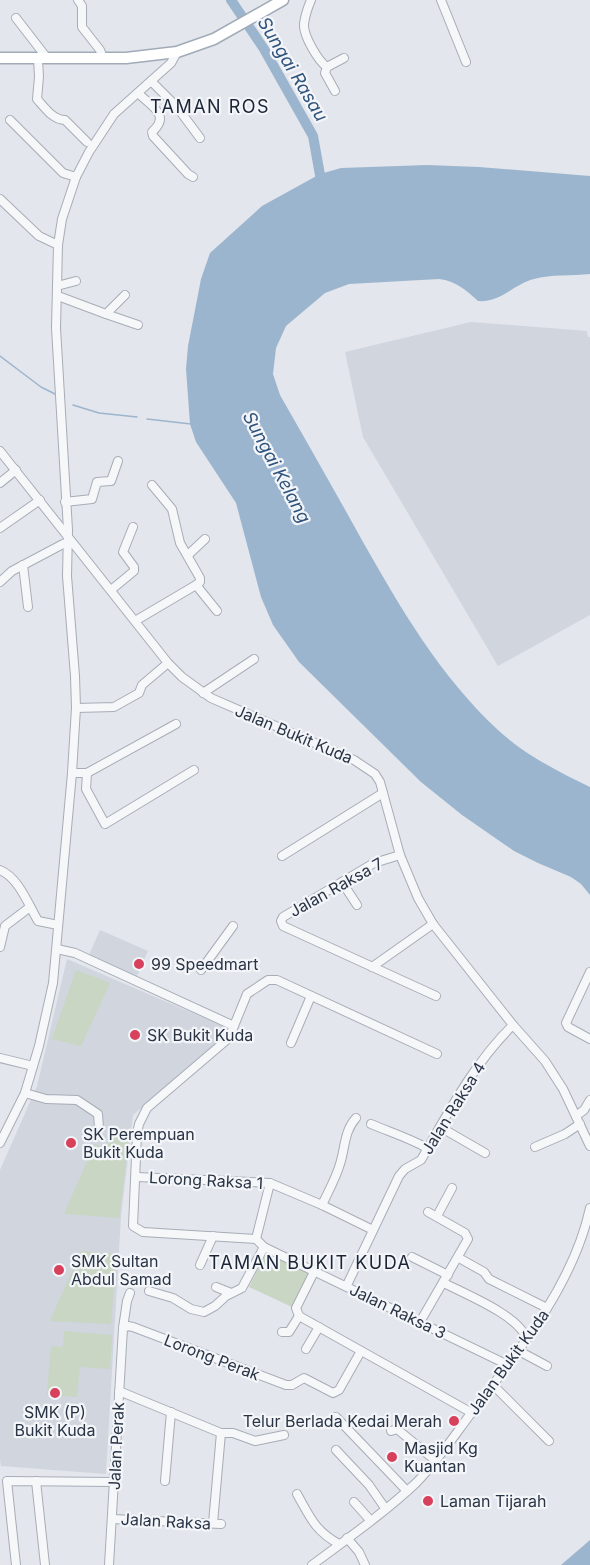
<svg xmlns="http://www.w3.org/2000/svg" width="590" height="1565" viewBox="0 0 590 1565" font-family="Inter,sans-serif">
  <style>
    .built { fill: #d0d5de }
    .green { fill: #c8d6c3 }
    .water { fill: #9cb5ce }
    .lines { fill: none; stroke-linecap: round; stroke-linejoin: round }
    .stream { stroke: #9cb5ce; stroke-width: 1.5 }
    .river { stroke: #9cb5ce; stroke-width: 10 }
    .minor-casing { stroke: #a7adb7; stroke-width: 10 }
    .major-casing { stroke: #a1abb8; stroke-width: 13 }
    .minor { stroke: #f6f7f9; stroke-width: 8 }
    .major { stroke: #fff; stroke-width: 10 }
    .poi-dot { fill: #d7415b; stroke: #f3f5f9; stroke-width: 2 }
    .labels { text-anchor: middle; dominant-baseline: central; stroke-width: 4.5; stroke-linejoin: round; paint-order: stroke }
    .street-label { font-size: 16px; fill: #293445; stroke: #f3f5f9 }
    .poi-label { font-size: 16px; fill: #293445; stroke: #f3f5f9; text-anchor: start }
    .water-label { font-size: 18px; font-style: italic; fill: #30547c; stroke: #f3f5f9 }
    .neighbourhood-label { font-size: 18px; letter-spacing: 1.5px; fill: #1b2536; stroke: #f3f5f9 }
  </style>
  <rect width="100%" height="100%" fill="#e3e6ec"/>
  <g class="built">
    <path d="M471 322 587 331 588 337H590V615L498 666 363 437 345 352Z"/>
    <path d="M100 930 148 951 136 978 88 957Z"/>
    <path d="M67 959 225 1027 218 1043 133 1115 121 1216 106 1474 1 1466 0 1459V1170L37 1086Z"/>
  </g>
  <g class="green">
    <path d="M76 970 110 983 81 1046 52 1039Z"/>
    <path d="M113 1134 129 1138 119 1218 64 1214 95 1144 106 1148Z"/>
    <path d="M81 1251 116 1254 111 1324 50 1321Z"/>
    <path d="M271 1255 311 1273 294 1308 249 1287 265 1256Z"/>
    <path d="M64 1331 112 1335 110 1369 80 1367 77 1397 47 1395 51 1346 63 1347Z"/>
  </g>
  <g class="water">
    <path d="M427 165 479 167 590 176V274C572 276 551 274 534 279 514 284 500 303 478 301 466 290 456 281 439 279L349 284 325 293 286 326 276 348 273 374 280 395C308 444 336 493 363 542 401 609 440 676 498 730 525 755 557 771 590 787V895L581 884 571 877 538 863 514 851 462 815 421 782 299 662 273 625 261 597 236 503 196 442 190 424 186 369 188 346 201 279 210 253 262 206 320 174 341 168Z"/>
    <path d="M590 1540V1565H561Z"/>
  </g>
  <g class="lines">
    <g class="stream">
      <path d="M0 356 41 387 55 394"/>
      <path d="M73 405 99 413 137 417"/>
      <path d="M147 419 191 424"/>
    </g>
    <path class="river" d="M231 0 264 49 313 136 322 186"/>
    <defs>
      <g id="minor">
        <path d="M78 0 82 6V27L100 50 103 58"/>
        <path d="M311 0C308 7 305 16 304 24 303 35 318 61 327 67L344 58"/>
        <path d="M441 0 466 62"/>
        <path d="M16 18 47 58"/>
        <path d="M38 59 39 77 37 99C45 108 53 120 65 120L87 142"/>
        <path d="M327 67 325 73 335 91"/>
        <path d="M151 81 177 107 200 138"/>
        <path d="M138 93C152 107 171 115 152 132L153 136 188 174 193 177"/>
        <path d="M10 120 63 173 76 177"/>
        <path d="M0 199 39 236 58 245"/>
        <path d="M57 286 76 281"/>
        <path d="M58 296 106 314 125 295"/>
        <path d="M106 314 138 325"/>
        <path d="M0 451 168 663 182 677 211 698 354 760 375 774 380 782 400 855 418 898 433 924 513 1025 545 1061 563 1089 590 1146"/>
        <path d="M0 483 16 470"/>
        <path d="M65 502 92 499 97 482 111 481 118 461"/>
        <path d="M0 528 40 500"/>
        <path d="M188 555 205 539"/>
        <path d="M23 565 28 607"/>
        <path d="M0 582 12 571 63 544"/>
        <path d="M196 585 217 611"/>
        <path d="M111 590 134 571V567L123 552 133 527"/>
        <path d="M135 621 196 585 200 582V578L180 543 172 509 152 485"/>
        <path d="M203 693 254 659"/>
        <path d="M76 708 114 707 139 693 142 685 168 663"/>
        <path d="M72 773H87L176 724"/>
        <path d="M87 773 86 789 105 824 194 770"/>
        <path d="M400 855 374 863 283 917 281 921 283 926 436 996"/>
        <path d="M282 856 383 793"/>
        <path d="M0 870C19 878 28 904 38 921L58 925"/>
        <path d="M342 882 357 905"/>
        <path d="M0 947 5 926 30 907"/>
        <path d="M57 949 75 953 234 1026"/>
        <path d="M372 967 433 924"/>
        <path d="M201 970 233 926"/>
        <path d="M590 972 566 1023 568 1027 590 1039"/>
        <path d="M291 1043 311 996"/>
        <path d="M0 1058 33 1066"/>
        <path d="M25 1093 46 1099 77 1100 98 1114 99 1128"/>
        <path d="M576 1116 584 1110 590 1100"/>
        <path d="M371 1124C390 1132 409 1138 427 1148"/>
        <path d="M440 1127 485 1153"/>
        <path d="M0 1143 25 1093 39 1046 53 983 72 773 76 708 75 676 67 576 68 530 56 328 58 245 62 219 76 177 89 152 114 114 171 63 177 52"/>
        <path d="M535 1147 565 1134 580 1124"/>
        <path d="M137 1177 270 1183 322 1205 373 1230"/>
        <path d="M270 1183 256 1239 143 1232 133 1226 137 1134 139 1124 147 1108 229 1038 247 994 268 980H277L437 1054"/>
        <path d="M322 1205C328 1192 336 1178 340 1164 345 1149 344 1131 356 1118"/>
        <path d="M437 1216 452 1188"/>
        <path d="M256 1239 264 1247 508 1365"/>
        <path d="M412 1257 448 1275"/>
        <path d="M459 1258 484 1272 489 1279 547 1308"/>
        <path d="M200 1265 213 1236"/>
        <path d="M315 1270 296 1308 299 1316 472 1413"/>
        <path d="M444 1283C467 1295 518 1315 527 1339"/>
        <path d="M347 1285 399 1176 405 1169 421 1160C448 1113 474 1063 513 1025"/>
        <path d="M216 1287 231 1293"/>
        <path d="M149 1291 173 1298 191 1309 204 1312 215 1306 226 1296 242 1288 264 1247"/>
        <path d="M420 1322 468 1239 465 1233 428 1212"/>
        <path d="M123 1328 128 1326 133 1327 286 1385H292L304 1378 333 1393 339 1390 361 1351"/>
        <path d="M282 1332H289L299 1316"/>
        <path d="M306 1349 319 1327"/>
        <path d="M519 1351 547 1366"/>
        <path d="M493 1385 549 1441"/>
        <path d="M119 1391 221 1433H233L255 1441 284 1435"/>
        <path d="M336 1417 407 1491"/>
        <path d="M391 1431 397 1429 436 1461"/>
        <path d="M336 1450 369 1485 385 1508"/>
        <path d="M36 1481 45 1565"/>
        <path d="M165 1481 171 1412"/>
        <path d="M297 1494C310 1517 315 1531 339 1544"/>
        <path d="M354 1502 370 1520"/>
        <path d="M112 1519 221 1524"/>
        <path d="M213 1523 221 1433"/>
        <path d="M347 1538 359 1552 365 1565"/>
        <path d="M16 1565 7 1481 114 1482"/>
        <path d="M109 1565 123 1328 127 1301 130 1293"/>
        <path d="M312 1565C347 1539 384 1513 416 1483 437 1462 454 1436 472 1412 519 1351 573 1285 590 1208"/>
      </g>
      <path id="major" d="M0 58H126L177 52 214 39 283 0"/>
    </defs>
    <use href="#minor" class="minor-casing"/>
    <use href="#major" class="major-casing"/>
    <use href="#minor" class="minor"/>
    <use href="#major" class="major"/>
  </g>
  <g class="poi-dot">
    <circle cx="139" cy="964" r="6"/>
    <circle cx="135" cy="1035" r="6"/>
    <circle cx="71" cy="1143" r="6"/>
    <circle cx="59" cy="1270" r="6"/>
    <circle cx="55" cy="1393" r="6"/>
    <circle cx="454" cy="1421" r="6"/>
    <circle cx="392" cy="1457" r="6"/>
    <circle cx="428" cy="1501" r="6"/>
  </g>
  <g class="labels">
    <g class="street-label">
      <text transform="translate(294 734) rotate(23)">Jalan Bukit Kuda</text>
      <text transform="translate(336 887) rotate(-29)">Jalan Raksa 7</text>
      <text transform="translate(453 1108) rotate(-58)">Jalan Raksa 4</text>
      <text transform="translate(206 1180) rotate(3)">Lorong Raksa 1</text>
      <text transform="translate(398 1311) rotate(26)">Jalan Raksa 3</text>
      <text transform="translate(212 1357) rotate(21)">Lorong Perak</text>
      <text transform="translate(508 1362) rotate(-54)">Jalan Bukit Kuda</text>
      <text transform="translate(116 1446) rotate(-87)">Jalan Perak</text>
      <text transform="translate(166 1521) rotate(3)">Jalan Raksa</text>
    </g>
    <g class="poi-label">
      <text x="151" y="964">99 Speedmart</text>
      <text x="147" y="1035">SK Bukit Kuda</text>
      <text x="83" y="1134">SK Perempuan<tspan x="83" dy="18">Bukit Kuda</tspan></text>
      <text x="71" y="1261">SMK Sultan<tspan x="71" dy="18">Abdul Samad</tspan></text>
      <text x="55" y="1412" text-anchor="middle">SMK (P)<tspan x="55" dy="18">Bukit Kuda</tspan></text>
      <text x="442" y="1421" text-anchor="end">Telur Berlada Kedai Merah</text>
      <text x="404" y="1448">Masjid Kg<tspan x="404" dy="18">Kuantan</tspan></text>
      <text x="440" y="1501">Laman Tijarah</text>
    </g>
    <g class="water-label">
      <text transform="translate(293 69) rotate(59)">Sungai Rasau</text>
      <text transform="translate(277 467) rotate(62)">Sungai Kelang</text>
    </g>
    <g class="neighbourhood-label">
      <text x="210" y="106">TAMAN ROS</text>
      <text x="310" y="1262">TAMAN BUKIT KUDA</text>
    </g>
  </g>
</svg>
